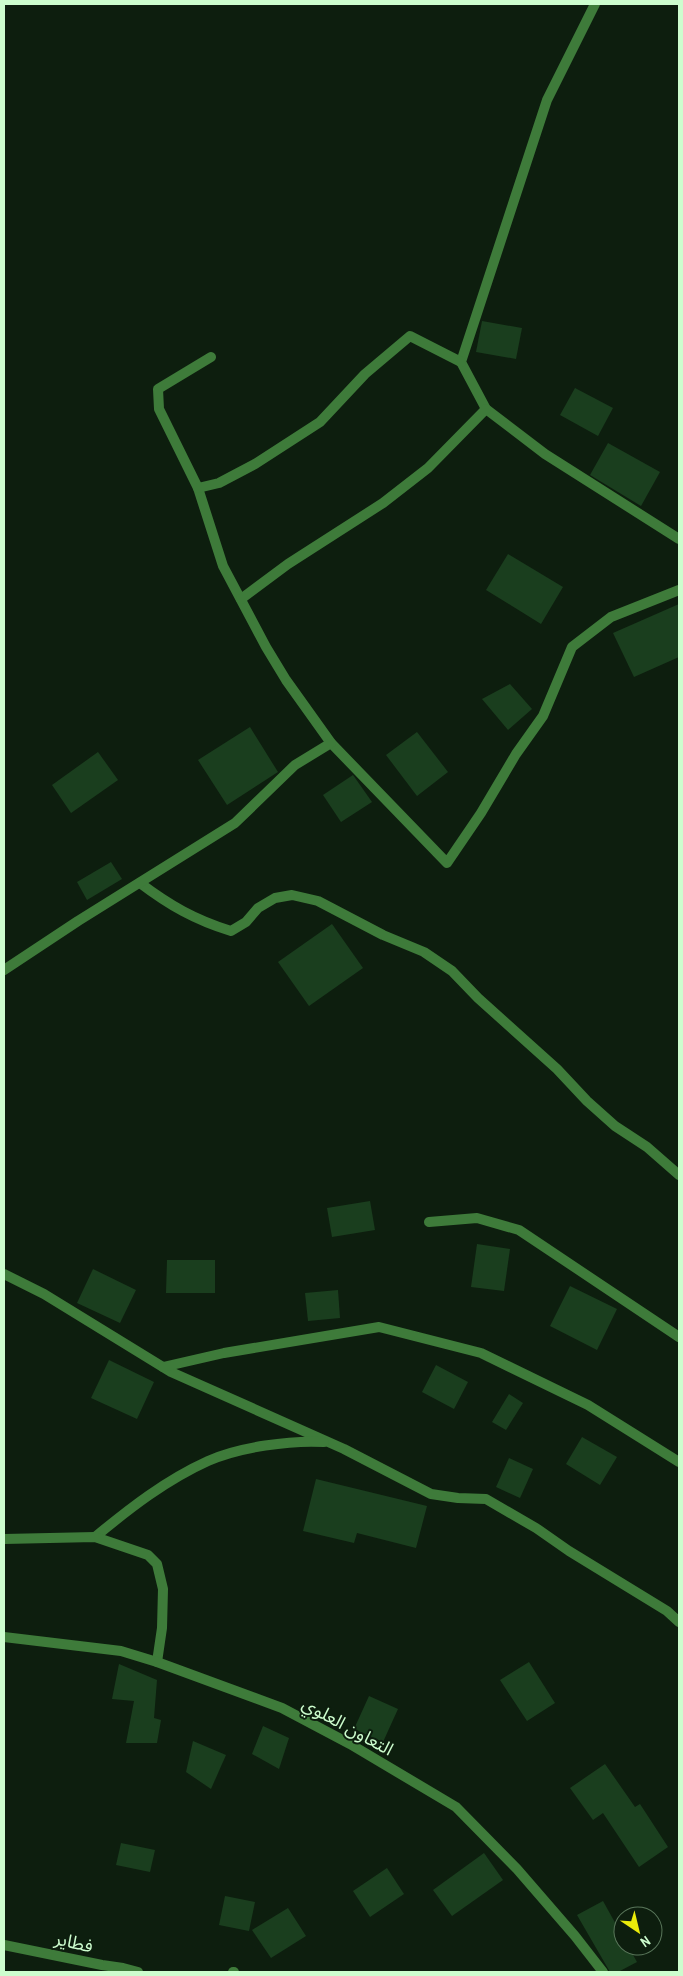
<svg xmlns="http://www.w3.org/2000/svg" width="683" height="1976" viewBox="0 0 683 1976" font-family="'Archivo Narrow','Noto Sans Arabic',sans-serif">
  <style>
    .building { fill: #1a3e1e }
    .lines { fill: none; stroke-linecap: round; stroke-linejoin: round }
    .street { stroke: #3e7b3a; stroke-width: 10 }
    .labels { text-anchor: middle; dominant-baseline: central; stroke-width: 4; stroke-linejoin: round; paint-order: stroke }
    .street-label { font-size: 18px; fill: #cdfdce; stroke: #0d1e0e }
  </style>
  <rect width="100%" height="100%" fill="#0d1e0e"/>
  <g class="building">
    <path d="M482 321 522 328 516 359 476 352Z"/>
    <path d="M575 388 613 408 598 436 560 415Z"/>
    <path d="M608 443 660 472 641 506 590 475Z"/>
    <path d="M508 554 563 587 541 624 486 590Z"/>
    <path d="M679 604V657L634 677 613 633Z"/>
    <path d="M510 684 532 709 508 730 482 699Z"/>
    <path d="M250 727 278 772 227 805 198 760Z"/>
    <path d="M417 732 448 772 417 796 386 755Z"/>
    <path d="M98 752 118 780 71 813 52 785Z"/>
    <path d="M353 775 372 802 341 822 323 795Z"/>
    <path d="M111 862 122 879 87 900 77 882Z"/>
    <path d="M332 924 363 968 309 1006 278 962Z"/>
    <path d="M370 1201 375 1230 332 1237 327 1208Z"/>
    <path d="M477 1244 510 1249 504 1291 471 1287Z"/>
    <path d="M167 1260H215V1293H166Z"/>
    <path d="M93 1269 136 1290 120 1323 77 1303Z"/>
    <path d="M570 1286 617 1309 597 1350 550 1326Z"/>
    <path d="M338 1290 340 1318 308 1321 305 1293Z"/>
    <path d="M109 1360 154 1382 137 1419 91 1398Z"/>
    <path d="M436 1365 468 1382 454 1409 422 1392Z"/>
    <path d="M509 1394 523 1403 506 1430 492 1422Z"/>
    <path d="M582 1437 617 1457 600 1485 566 1464Z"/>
    <path d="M509 1458 533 1469 520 1498 496 1487Z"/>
    <path d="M316 1479 427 1506 416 1548 357 1533 354 1543 303 1531Z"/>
    <path d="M529 1662 555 1703 527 1721 500 1680Z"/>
    <path d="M119 1664 157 1680 154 1718 161 1720 157 1743H126L134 1701 112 1699Z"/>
    <path d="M369 1696 398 1709 383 1742 354 1729Z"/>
    <path d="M263 1726 289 1738 279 1769 252 1754Z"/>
    <path d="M193 1741 226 1755 211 1789 186 1772Z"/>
    <path d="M605 1764 635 1807 640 1804 668 1847 639 1867 603 1813 593 1820 570 1788Z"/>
    <path d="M121 1843 155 1850 150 1872 116 1865Z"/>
    <path d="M484 1853 503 1880 452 1916 433 1890Z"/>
    <path d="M387 1868 404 1894 370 1917 353 1891Z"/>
    <path d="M225 1896 255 1902 249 1931 219 1925Z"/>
    <path d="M603 1901 623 1937V1946H628L637 1962 618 1972H610L577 1915Z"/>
    <path d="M288 1908 306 1936 271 1958 252 1930Z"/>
  </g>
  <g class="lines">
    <g class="street">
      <path d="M595 4 547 100 461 362 486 409 545 454 679 539"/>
      <path d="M211 357 158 389 159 409 198 488 223 566 266 647 286 680 331 743 447 863 481 813 516 754 543 716 572 647 611 617 679 590"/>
      <path d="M198 488 219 483 255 464 320 422 365 374 410 336 461 362"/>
      <path d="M241 599 288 564 383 503 428 468 486 409"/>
      <path d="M140 883C169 905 195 920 231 931L246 922 258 908 275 898 292 895 318 901 383 935 424 952 452 971 478 998 557 1069 587 1101 615 1126 647 1147 679 1175"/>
      <path d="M4 970 78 921 235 823 295 765 331 743"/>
      <path d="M429 1222 477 1218 519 1230 679 1337"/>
      <path d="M4 1274 44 1294 171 1372 344 1449 431 1494 458 1498 486 1499 536 1528 569 1551 667 1611 679 1622"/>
      <path d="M163 1367 224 1353 379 1327 481 1353 588 1405 679 1462"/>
      <path d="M95 1537C130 1508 166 1480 208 1461 239 1447 291 1440 324 1442"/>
      <path d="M4 1539 95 1537 148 1555 157 1564 163 1589 162 1628 157 1662"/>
      <path d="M4 1637 121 1651 157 1662 282 1708 350 1744 456 1807 517 1869 575 1936 603 1972"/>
      <path d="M4 1945 102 1965 123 1968 138 1972"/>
      <path d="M233 1972H234"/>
    </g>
  </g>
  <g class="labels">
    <g class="street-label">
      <text transform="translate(348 1726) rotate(29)">التعاون العلوي</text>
      <text transform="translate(74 1942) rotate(13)">فطاير</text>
    </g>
  </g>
  <rect width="683" height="1976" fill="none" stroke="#cdfdce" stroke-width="10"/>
  <g transform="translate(638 1931) rotate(145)"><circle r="24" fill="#0d1e0e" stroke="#5a775b"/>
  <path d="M0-4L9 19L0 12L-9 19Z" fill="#eaeb0a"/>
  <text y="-8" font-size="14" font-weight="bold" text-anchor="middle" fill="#cdfdce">N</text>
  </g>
</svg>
